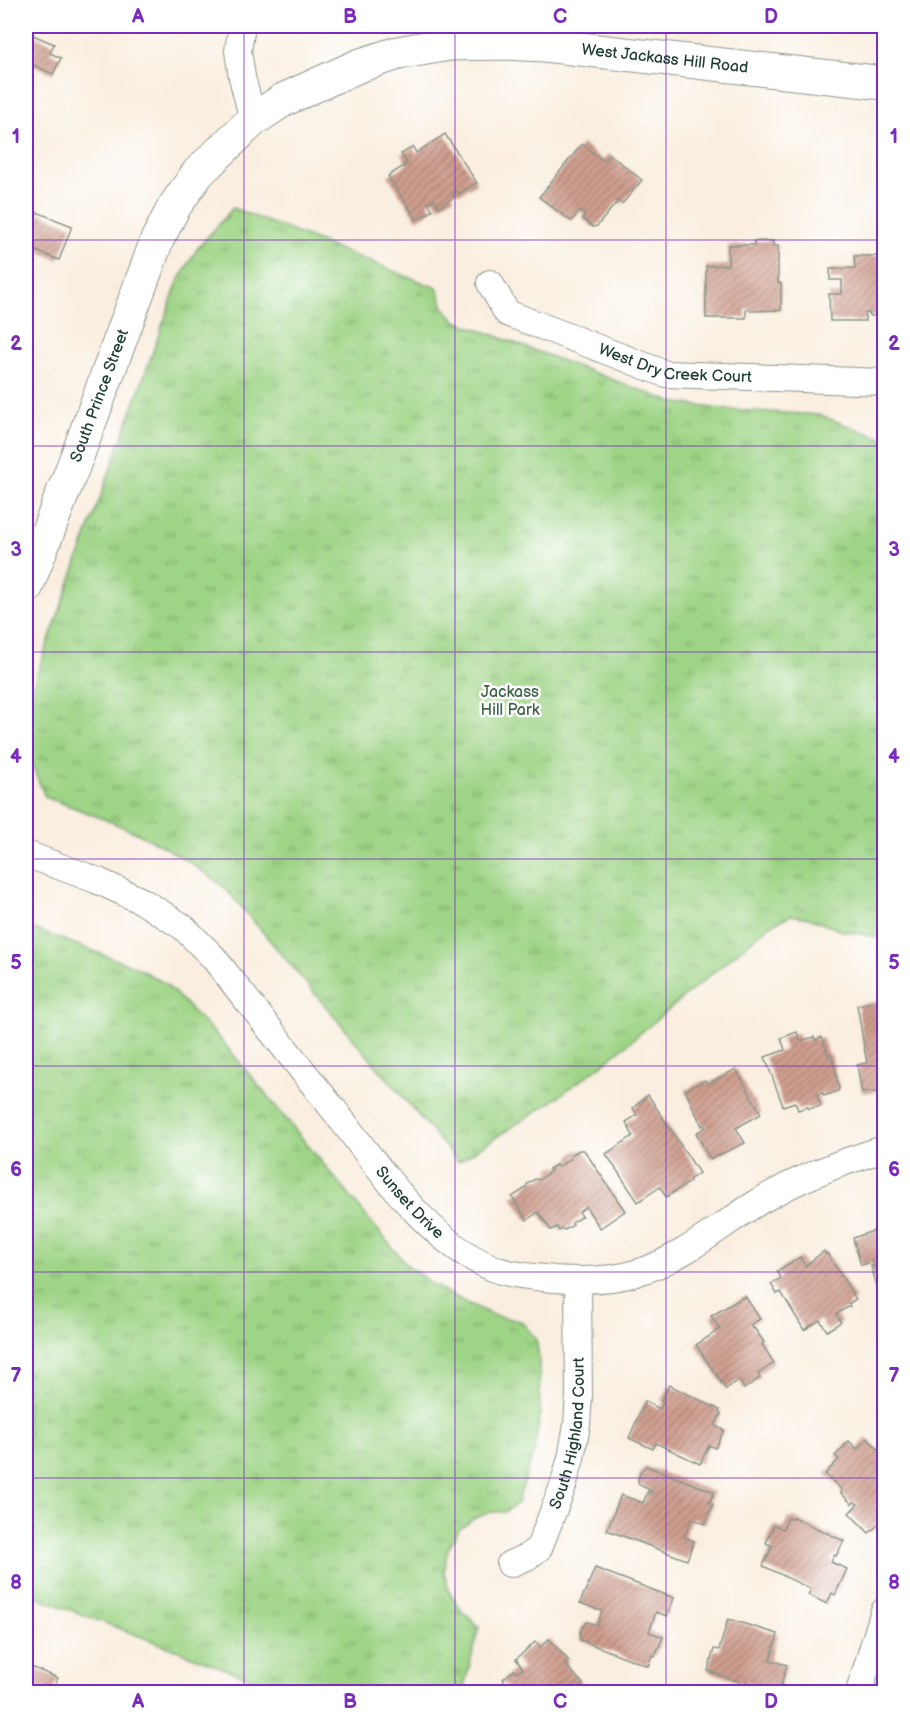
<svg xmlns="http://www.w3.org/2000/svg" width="910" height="1718" viewBox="0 0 910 1718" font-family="'Balsamiq Sans',sans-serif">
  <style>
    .grass { fill: url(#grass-tufts); stroke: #5e885c; stroke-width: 1.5 }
    .building { fill: url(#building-hatch) }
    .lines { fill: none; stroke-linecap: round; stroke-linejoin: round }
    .minor-casing { stroke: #8c968a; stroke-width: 28 }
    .tertiary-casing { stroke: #8c968a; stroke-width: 35 }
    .minor { stroke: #fff; stroke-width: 26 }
    .tertiary { stroke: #fff; stroke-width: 33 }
    .grid { fill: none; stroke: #7b2cbf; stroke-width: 1.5; stroke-opacity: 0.55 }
    .labels { text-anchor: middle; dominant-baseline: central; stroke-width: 5; stroke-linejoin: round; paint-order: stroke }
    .street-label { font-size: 16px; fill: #1f3d34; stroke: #fff }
    .park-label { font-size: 16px; fill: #3f6348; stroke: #fff }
    .neatline { fill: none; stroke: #7b2cbf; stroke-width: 2 }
    .grid-label { font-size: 20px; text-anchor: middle; font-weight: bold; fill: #7b2cbf }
  </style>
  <defs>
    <pattern id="grass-tufts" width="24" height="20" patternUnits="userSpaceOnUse" patternTransform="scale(1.5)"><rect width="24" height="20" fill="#9ed485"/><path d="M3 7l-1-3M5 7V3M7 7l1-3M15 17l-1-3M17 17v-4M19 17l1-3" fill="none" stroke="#80ad6e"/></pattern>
    <pattern id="building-hatch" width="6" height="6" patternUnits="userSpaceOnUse" patternTransform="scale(1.5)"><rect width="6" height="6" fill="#cf9e8e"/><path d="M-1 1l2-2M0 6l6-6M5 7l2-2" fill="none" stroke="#a78275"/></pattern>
  </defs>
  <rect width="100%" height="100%" fill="#fff"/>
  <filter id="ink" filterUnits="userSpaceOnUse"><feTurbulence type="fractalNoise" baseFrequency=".0167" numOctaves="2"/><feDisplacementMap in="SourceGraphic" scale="12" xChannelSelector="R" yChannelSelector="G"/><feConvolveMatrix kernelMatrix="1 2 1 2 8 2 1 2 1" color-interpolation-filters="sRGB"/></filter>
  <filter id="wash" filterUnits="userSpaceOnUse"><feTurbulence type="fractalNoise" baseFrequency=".008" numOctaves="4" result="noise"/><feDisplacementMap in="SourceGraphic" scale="24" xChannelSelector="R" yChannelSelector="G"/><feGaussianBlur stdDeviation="1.35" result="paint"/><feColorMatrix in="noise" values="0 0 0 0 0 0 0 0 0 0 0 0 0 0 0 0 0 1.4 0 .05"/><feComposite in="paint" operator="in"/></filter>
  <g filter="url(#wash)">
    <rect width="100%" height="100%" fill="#f9eedf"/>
    <g class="grass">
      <path d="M233 208 437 288 444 307 456 321 672 402 720 409 819 415 884 439V938L842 931 809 918 791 915 769 926 607 1061 554 1100 458 1162 226 889C171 843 112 821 45 797L26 750V704L178 282 197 249Z"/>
      <path d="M26 926 136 967 166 984 222 1041 405 1263 433 1285 463 1301 495 1316 521 1321 536 1339 539 1358 540 1416 533 1455 517 1503 505 1512H491L473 1519 459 1530 447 1551 444 1572 449 1592 462 1611 479 1627 463 1692H286L26 1593Z"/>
    </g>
    <g id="blocks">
      <g class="building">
        <path d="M26 32 54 44 50 53 61 58 53 74 26 62Z"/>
        <path d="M445 134 477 183 459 194 457 191 452 194 454 197 439 207 434 199 428 203 433 210 417 220 388 176 407 164 401 154 413 147 416 153Z"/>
        <path d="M582 144 604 161 609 154 642 180 622 204 618 201 597 226 593 227 583 219 584 214 580 211 571 221 539 197Z"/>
        <path d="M28 211 37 214V212L72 226 59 260 26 247 29 232 26 231V218Z"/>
        <path d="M754 241H773V246H778V283H781V310L750 311V309H746V318H706V266L728 265V245H754Z"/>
        <path d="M854 256H884V319H877V316H870V313H865V321H830L829 294H842V280H830V269L855 268Z"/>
        <path d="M879 1001 881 1017H884V1091L862 1093 857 1065 867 1063 857 1005Z"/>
        <path d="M797 1032 800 1041 814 1037 815 1040 822 1037 828 1055 831 1054 839 1088 838 1091 824 1096 823 1093 817 1095 821 1106 809 1109 808 1107 798 1110 795 1102 783 1106 765 1057 785 1050 781 1038Z"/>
        <path d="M736 1069 761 1114 736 1128 745 1143 710 1159 696 1133 706 1127 705 1125 702 1126 685 1090 705 1080 707 1084Z"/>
        <path d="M648 1095 699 1173 689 1180 690 1182 666 1197 660 1187 638 1202 606 1154 633 1136 626 1122 637 1115 633 1108Z"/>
        <path d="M579 1150H584L625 1211 600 1228 586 1207 579 1212 582 1216 572 1223 573 1225 565 1230 562 1229 559 1231 557 1227 551 1230 538 1212 527 1220 512 1197 526 1188 527 1184 535 1179 539 1180 551 1171 549 1169 556 1165 558 1167 570 1159 571 1155Z"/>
        <path d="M884 1227V1301L880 1286H877L871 1266H874L872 1262 861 1265 853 1238Z"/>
        <path d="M824 1251 825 1254 827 1253 856 1299 848 1304 850 1306 836 1314 841 1322 827 1331 820 1320 804 1330 781 1292 777 1294 771 1284 781 1278 777 1271 800 1257 805 1266Z"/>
        <path d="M745 1296 760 1319 750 1325 753 1329 754 1328 764 1342 762 1344 774 1363 758 1374 760 1378 744 1389 739 1380 726 1389 696 1345 720 1329 711 1316Z"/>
        <path d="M669 1385 720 1410 719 1412 721 1414 715 1426 724 1430 715 1448 709 1445 700 1464 656 1443 653 1449 629 1438 645 1401 660 1409 664 1402 661 1401Z"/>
        <path d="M867 1438 884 1455V1520L869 1533 849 1513 858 1504 854 1502 852 1504 840 1492 842 1490 825 1474 839 1459 835 1456 849 1441 857 1449Z"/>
        <path d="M646 1466 714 1492 709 1503 713 1504 705 1524 692 1518 684 1537 694 1541 687 1560 607 1530 621 1495 643 1503 648 1491 652 1493 653 1491 639 1485 638 1479 641 1471Z"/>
        <path d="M793 1517 844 1541 836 1556 834 1555 831 1562 847 1569 835 1595 832 1593 827 1604 808 1595 811 1589 763 1566 772 1546 766 1543 774 1525 783 1529 788 1518 792 1519Z"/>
        <path d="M595 1568 674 1598 667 1616 656 1612 649 1632 663 1637 655 1656 652 1655 648 1666 580 1640V1633L582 1627 587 1622 597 1625 602 1611 580 1603Z"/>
        <path d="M728 1619 778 1634 770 1660 787 1665 779 1691 748 1692 751 1683 746 1681V1684L708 1671 714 1649 719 1650Z"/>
        <path d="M549 1639 569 1661 565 1664 583 1684 574 1692H511L503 1683 505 1682 503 1679 514 1670 516 1672 523 1669 516 1659 535 1642 540 1647Z"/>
        <path d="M26 1651 33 1655 29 1666 58 1678 53 1692H26Z"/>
      </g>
    </g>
  </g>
  <g filter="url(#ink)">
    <use href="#blocks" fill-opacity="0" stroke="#8c968a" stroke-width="1.5"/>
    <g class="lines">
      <defs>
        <g id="minor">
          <path d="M242 26 238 51 242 77 253 120"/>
          <path id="s1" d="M490 283 507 313 666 374 884 382"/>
          <path id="s2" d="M26 854 96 880 142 901 183 927 213 957C253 1008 293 1059 334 1110 377 1165 431 1248 501 1271 517 1276 537 1277 554 1279 582 1281 612 1281 639 1272 685 1257 719 1226 760 1201 799 1178 841 1162 884 1149"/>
          <path id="s3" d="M510 1564 527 1557 539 1548 563 1486 571 1458 577 1425 579 1395 578 1281"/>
          <path d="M859 1692 884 1611"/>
        </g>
        <g id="tertiary">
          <path id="s4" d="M26 588 81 446 157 240 174 207 198 173 253 120 283 100 358 66 398 53 449 44 504 43 544 45 884 83"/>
        </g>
      </defs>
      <use href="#minor" class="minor-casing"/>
      <use href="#tertiary" class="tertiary-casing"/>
      <use href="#minor" class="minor"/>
      <use href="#tertiary" class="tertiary"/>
    </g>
  </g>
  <path class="grid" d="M244 26V1692M455 26V1692M666 26V1692M26 240H884M26 446H884M26 652H884M26 859H884M26 1066H884M26 1272H884M26 1478H884"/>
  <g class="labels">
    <g class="street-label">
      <text stroke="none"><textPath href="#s4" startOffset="956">West Jackass Hill Road</textPath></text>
      <text stroke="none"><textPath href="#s1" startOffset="212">West Dry Creek Court</textPath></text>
      <text stroke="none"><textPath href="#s4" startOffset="206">South Prince Street</textPath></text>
      <text stroke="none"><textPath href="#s2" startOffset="531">Sunset Drive</textPath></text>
      <text stroke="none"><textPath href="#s3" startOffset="153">South Highland Court</textPath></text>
    </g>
    <g class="park-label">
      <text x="510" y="692">Jackass<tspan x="510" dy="18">Hill Park</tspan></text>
    </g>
  </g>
  <rect width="910" height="1718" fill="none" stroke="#fff" stroke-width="66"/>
  <rect x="33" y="33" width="844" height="1652" class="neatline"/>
  <g class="grid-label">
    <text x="138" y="23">A</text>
    <text x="350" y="23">B</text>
    <text x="560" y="23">C</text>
    <text x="771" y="23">D</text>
    <text x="16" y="143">1</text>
    <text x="894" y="143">1</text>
    <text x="16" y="350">2</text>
    <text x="894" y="350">2</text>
    <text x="16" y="556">3</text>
    <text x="894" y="556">3</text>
    <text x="16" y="763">4</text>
    <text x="894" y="763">4</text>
    <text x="16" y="969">5</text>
    <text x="894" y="969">5</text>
    <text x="16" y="1176">6</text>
    <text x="894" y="1176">6</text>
    <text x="16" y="1382">7</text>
    <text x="894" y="1382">7</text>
    <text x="16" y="1589">8</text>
    <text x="894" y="1589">8</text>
    <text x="138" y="1708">A</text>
    <text x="350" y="1708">B</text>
    <text x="560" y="1708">C</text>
    <text x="771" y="1708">D</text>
  </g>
</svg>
